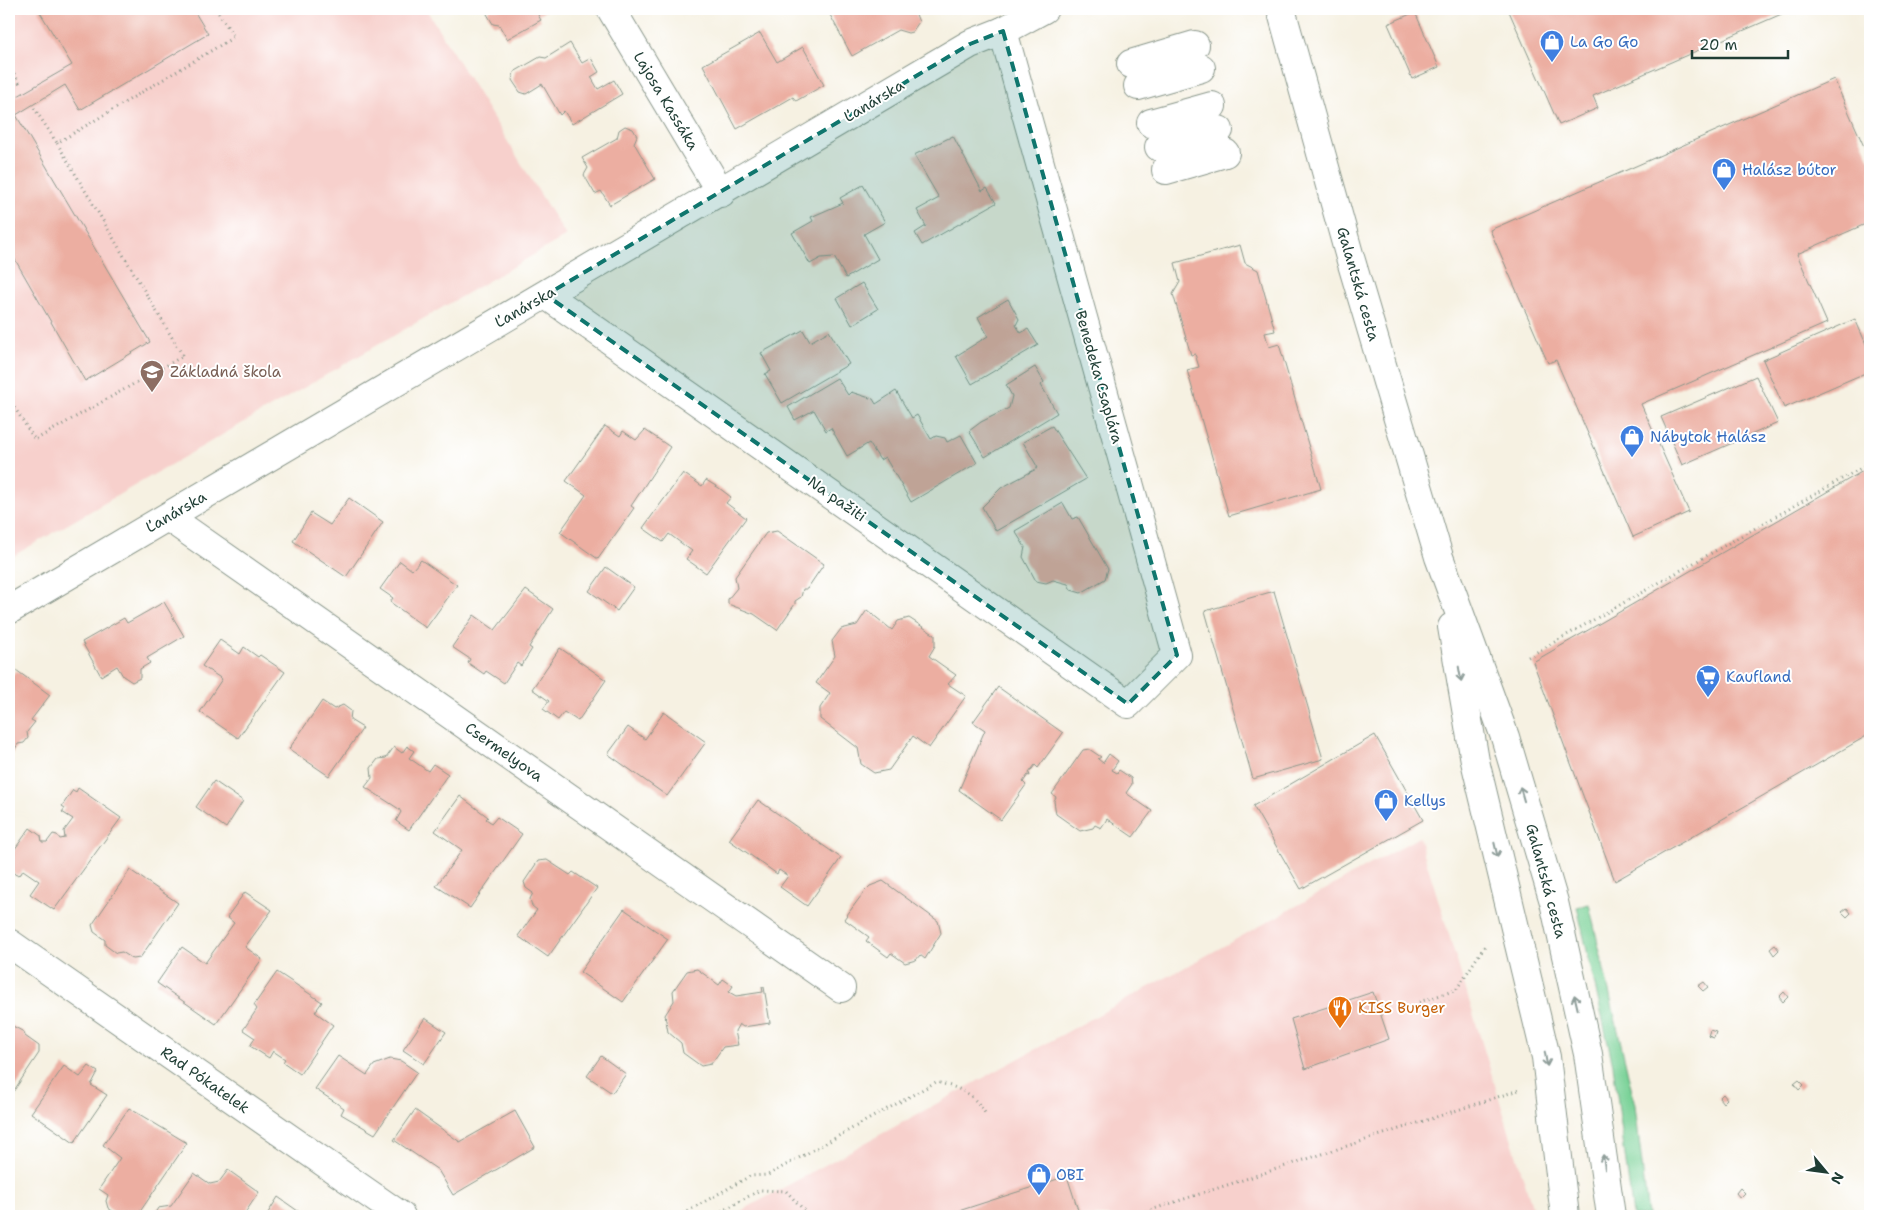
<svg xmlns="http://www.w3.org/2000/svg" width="1879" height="1225" viewBox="0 0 1879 1225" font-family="'Shantell Sans',sans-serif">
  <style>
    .built { fill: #f7d0cc }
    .green { fill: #7ad298; stroke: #4c8866 }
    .building { fill: #ecaea1 }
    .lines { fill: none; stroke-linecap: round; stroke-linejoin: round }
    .minor-casing { stroke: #8a978b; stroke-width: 30 }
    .major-casing { stroke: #8a978b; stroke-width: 30 }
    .path { stroke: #8a978b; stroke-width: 3; stroke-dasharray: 1 4; stroke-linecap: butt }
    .minor { stroke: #fff; stroke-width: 28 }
    .major { stroke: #fff; stroke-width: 28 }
    .oneway { stroke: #8f9e9a }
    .marked { fill: #0f766e; fill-opacity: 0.2; stroke: #0f766e; stroke-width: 4; stroke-dasharray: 10 6; stroke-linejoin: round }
    .labels { text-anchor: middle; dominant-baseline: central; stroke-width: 4; stroke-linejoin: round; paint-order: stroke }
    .shop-label { font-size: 15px; fill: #366cbe; stroke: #fff; text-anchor: start }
    .street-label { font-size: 15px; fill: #1f3d34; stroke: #fff }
    .education-label { font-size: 15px; fill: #785e54; stroke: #fff; text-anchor: start }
    .food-label { font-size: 15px; fill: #c56008; stroke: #fff; text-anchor: start }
  </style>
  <rect width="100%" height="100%" fill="#fff"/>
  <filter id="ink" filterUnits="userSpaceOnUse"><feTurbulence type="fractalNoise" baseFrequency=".02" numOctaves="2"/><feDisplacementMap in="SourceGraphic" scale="10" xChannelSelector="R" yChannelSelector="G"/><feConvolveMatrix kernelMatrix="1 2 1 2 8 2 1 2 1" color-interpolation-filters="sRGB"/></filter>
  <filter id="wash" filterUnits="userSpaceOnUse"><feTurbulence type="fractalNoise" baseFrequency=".0096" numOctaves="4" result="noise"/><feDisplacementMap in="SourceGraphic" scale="20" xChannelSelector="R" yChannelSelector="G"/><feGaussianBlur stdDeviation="1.12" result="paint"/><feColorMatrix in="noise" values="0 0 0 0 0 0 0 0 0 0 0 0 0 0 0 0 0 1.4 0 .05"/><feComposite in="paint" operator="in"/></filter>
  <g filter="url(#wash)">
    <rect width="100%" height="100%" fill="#f6f1e2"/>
    <g class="built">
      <path d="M9 9H426L566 236 13 556 9 549Z"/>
      <path d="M1419 837 1535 1216H732L1282 914Z"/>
    </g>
    <path class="green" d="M1589 904 1635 1105 1648 1216H1633L1613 1065 1577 907Z"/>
    <g id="blocks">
      <g class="building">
        <path d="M38 9H193L208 34 80 110 65 85 16 115 150 342 85 381 9 249V101L72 65Z"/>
        <path d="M489 9H548L538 15 541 20 507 39 499 25 493 24 487 14Z"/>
        <path d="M836 9H910L915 12 919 22 912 32 908 33 898 30 852 56 829 13Z"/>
        <path d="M1508 9H1793L1593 96 1598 108 1559 125Z"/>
        <path d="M1415 12 1439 67 1412 79 1388 24Z"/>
        <path d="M760 33 777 62 803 47 824 85 796 101 793 97 737 129 703 65Z"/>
        <path d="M570 43 582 63 591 58 599 72 591 77 598 89 614 80 622 94 572 124 564 111 560 115 542 84 526 94 520 92 512 80 514 72 540 57 546 58Z"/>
        <path d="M1834 79 1870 160V222L1797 254 1827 323 1641 404 1689 512 1633 537 1556 360 1548 363 1490 230Z"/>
        <path d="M625 126 633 129 637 136 634 143 655 179 610 205 601 191 595 194 584 175 588 168 582 158 617 138 619 130Z"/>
        <path d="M953 136 982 191 987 188 996 203 922 245 915 233 926 226 917 210 939 198 914 155Z"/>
        <path d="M863 185 885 222 864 234 878 259 846 278 834 257 821 258 810 264 792 233 813 221 811 217 843 203 840 198Z"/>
        <path d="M1240 245 1245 263 1258 270 1275 331 1265 333 1269 347 1279 344 1321 489 1229 516 1187 370 1199 367 1195 354 1191 355 1173 294 1180 282 1175 263Z"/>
        <path d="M862 283 878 309 852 325 837 298Z"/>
        <path d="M1008 299 1019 319 1016 325 1021 333 1028 329 1038 345 972 384 956 356 988 336 978 317Z"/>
        <path d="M1855 319 1870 353V371L1784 408 1763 360Z"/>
        <path d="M803 330 810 342 829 331 849 364 782 403 765 374 771 371 761 353Z"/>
        <path d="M1035 367 1044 382 1041 385 1057 413 985 457 969 431 981 422 1009 408 1012 396 1006 385Z"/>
        <path d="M1756 376 1778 423 1682 465 1661 417Z"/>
        <path d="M837 378 848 395 851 392 873 399 876 404 896 391 912 418 917 415 931 439 936 436 945 438 947 442 961 435 977 463 911 502 885 457 880 460 869 443 847 456 831 428 826 431 814 410 795 420 788 407Z"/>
        <path d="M605 426 620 436 623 431 636 440 645 430 670 447 631 506 634 508 598 559 560 532 586 495 566 481Z"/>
        <path d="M1052 426 1086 479 996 531 982 507 1001 488 1038 468 1023 442Z"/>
        <path d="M1870 467V734L1615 881 1533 662Z"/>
        <path d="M683 473 702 486 706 480 719 488 731 497 726 503 746 518 706 573 686 559 692 551 681 543 669 534 663 542 643 528Z"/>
        <path d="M349 498 383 522 346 577 293 541 311 513 330 525Z"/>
        <path d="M1063 503 1072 519 1078 517 1108 569 1105 579 1081 593 1071 590 1068 584 1053 580 1046 583 1036 581 1023 557 1025 547 1015 531Z"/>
        <path d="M777 531 824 564 807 589H803L801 597 795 601V604L777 630 754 614 728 604V599L737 588 735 577 766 533Z"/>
        <path d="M421 560 457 585 426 628 390 602 393 598 380 589 400 561 412 570Z"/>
        <path d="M606 567 634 587 617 611 589 591Z"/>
        <path d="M526 590 553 609 529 647 532 649 521 666 517 663 504 683 486 671 484 674 468 663 470 659 452 647 474 615 495 630Z"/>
        <path d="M1274 591 1323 759 1253 779 1205 611Z"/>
        <path d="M164 602 184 636 147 658 150 663 140 669V678L132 682 123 676 117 666 101 676 82 642 124 618 127 623Z"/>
        <path d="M867 610 892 630 898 621 909 618 935 635V646L929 656 956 675 948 684 966 696 929 748 913 736 889 770 874 773 861 764 858 748 820 719V708L830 693 816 683 835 656 832 641 841 629 857 625Z"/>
        <path d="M220 640 240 654 244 647 258 657 260 655 285 672 238 738 200 712 222 679 202 666Z"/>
        <path d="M560 648 606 680 578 721 564 712 558 720 543 709 549 701 532 689Z"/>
        <path d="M16 670 50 695 31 720 35 722 27 732 28 738 24 743 18 744 12 754 9 751V680Z"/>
        <path d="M998 687 1063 733 1038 768 1035 765 1029 773 1030 776 1028 775 1023 782 1026 785 1001 820 959 790 985 730 973 722Z"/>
        <path d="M322 701 334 709 343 705 351 711 350 720 363 728 329 776 289 749Z"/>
        <path d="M664 712 706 742 667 796 608 754 628 727 645 739Z"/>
        <path d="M1375 735 1423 820 1301 889 1253 806Z"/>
        <path d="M407 746 414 751 409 758 428 771 433 764 448 774 409 830 396 821 401 812 399 809 365 787 372 778 371 768 378 759 386 758 394 747 402 753Z"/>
        <path d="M1089 749 1101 757 1098 759 1103 763 1109 754 1118 761 1112 770 1117 773 1119 770 1131 778 1132 784 1126 793 1152 811 1133 837 1107 819 1101 828 1095 825 1093 828 1080 831 1056 814 1054 801 1056 797 1052 794 1083 750Z"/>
        <path d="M214 781 243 801 226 828 196 807Z"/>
        <path d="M78 788 121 818 54 910 30 894 39 881 23 870 21 874 16 875 9 869V857L30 828 41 836 42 842H47L53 834 57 835 60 839 65 838 64 831 73 819 62 812 65 808 62 806 73 790 76 792Z"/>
        <path d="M460 796 488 817 486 819 492 823 497 817 522 834 470 908 436 886 462 850 435 831Z"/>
        <path d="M758 800 841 858 807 906 780 887 788 876 779 870 777 874 729 840Z"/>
        <path d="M547 860 570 875 573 872 597 888 548 957 518 936 537 910 532 906 530 899 533 893 526 888 524 882 538 861Z"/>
        <path d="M130 870 178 903 140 958 133 959 122 952 116 953 105 945V940L94 932 92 925Z"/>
        <path d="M883 881 938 921 941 933 925 959 920 955 916 960 905 963 891 953 888 957 866 941 869 937 844 919 864 892 870 886Z"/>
        <path d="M245 892 272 910 245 947 262 959 216 1024 157 983 182 947 205 963 234 923 227 917Z"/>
        <path d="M1847 908 1851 913 1847 917 1842 912Z"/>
        <path d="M624 909 668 939 623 1002 580 972Z"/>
        <path d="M1775 945 1779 950 1774 955 1770 949Z"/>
        <path d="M697 969 719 985 723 979 733 986 729 992 736 996 763 992 762 987H764L770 1023 743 1027 739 1024 735 1031 738 1045 723 1047 711 1064 701 1066 683 1053 681 1043 668 1032 665 1015 674 1001 673 991 687 971Z"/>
        <path d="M277 972 322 1002 315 1012 333 1025 300 1074 283 1062 285 1059 273 1051 269 1058 250 1046 255 1038 243 1030 257 1009 254 1005Z"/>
        <path d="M1704 982 1708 987 1703 991 1698 986Z"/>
        <path d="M1373 992 1389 1039 1305 1069 1291 1019Z"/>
        <path d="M1784 992 1788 997 1783 1002 1779 997Z"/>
        <path d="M425 1018 446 1032 424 1064 403 1050Z"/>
        <path d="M9 1024 24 1032 25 1036 39 1046V1053L11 1095 9 1094Z"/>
        <path d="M1710 1030 1716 1032 1714 1038 1708 1036Z"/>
        <path d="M338 1056 367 1075 374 1065 390 1059 401 1061 417 1072 375 1134 341 1114 344 1108 315 1089Z"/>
        <path d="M601 1056 626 1074 612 1093 587 1076Z"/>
        <path d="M64 1066 80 1077 89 1066 98 1072 91 1085 107 1095 74 1143 31 1113Z"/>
        <path d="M1799 1080 1804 1085 1799 1090 1794 1084Z"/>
        <path d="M1723 1094 1727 1099 1723 1103 1719 1098Z"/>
        <path d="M129 1108 187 1143 137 1216 128 1210 124 1214H117L108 1208 106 1201 108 1195 99 1189 120 1158 103 1145Z"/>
        <path d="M415 1110 460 1142 515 1111 535 1147 453 1195 438 1170 394 1140Z"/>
        <path d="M228 1170 259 1192 243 1216H153L158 1208 171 1206 194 1173 210 1184 219 1182Z"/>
        <path d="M1067 1176 1080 1216H943Z"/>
        <path d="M1740 1188 1745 1193 1740 1198 1736 1193Z"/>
        <path d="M278 1197 305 1216H266Z"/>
      </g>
    </g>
  </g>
  <g filter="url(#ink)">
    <use href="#blocks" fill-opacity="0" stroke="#8a978b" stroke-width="1"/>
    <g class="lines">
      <defs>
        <g id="minor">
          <path d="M611 9 721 193"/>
          <path d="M1131 64 1195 45"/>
          <path d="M1138 86 1201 68"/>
          <path d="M1151 123 1212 106"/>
          <path d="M1159 147 1219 130"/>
          <path d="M1166 170 1225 153"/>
          <path d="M546 295 1128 704 1177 655 1003 31"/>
          <path d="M168 517 841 988"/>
          <path d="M9 610 970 44 1003 31 1044 9"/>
          <path d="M9 943 401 1216"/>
        </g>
        <g id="major">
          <path d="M1281 9 1349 254 1439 557 1505 737 1554 902 1588 1054 1611 1216"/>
          <path d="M1452 627 1475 761 1546 1057 1565 1216"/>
        </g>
      </defs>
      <use href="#minor" class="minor-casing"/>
      <use href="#major" class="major-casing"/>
      <g class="path">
        <path d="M9 65 20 84"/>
        <path d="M34 108 57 143"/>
        <path d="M9 399 35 440 183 356 57 143 234 37 216 9"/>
        <path d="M1528 657 1870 463"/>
        <path d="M1419 1002 1456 990 1486 944"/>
        <path d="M679 1216 750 1176 768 1175 936 1082C959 1088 971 1091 985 1113"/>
        <path d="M713 1216 760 1190 786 1191 804 1210"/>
        <path d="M1132 1216 1519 1090"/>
      </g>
      <use href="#minor" class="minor"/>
      <use href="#major" class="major"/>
    </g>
    <defs><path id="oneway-shaft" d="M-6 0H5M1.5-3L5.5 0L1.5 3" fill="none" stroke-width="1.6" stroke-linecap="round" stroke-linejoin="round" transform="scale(1.25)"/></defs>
    <g class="oneway">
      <use href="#oneway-shaft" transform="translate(1460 674) rotate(80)"/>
      <use href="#oneway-shaft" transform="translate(1522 794) rotate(-106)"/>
      <use href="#oneway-shaft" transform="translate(1496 850) rotate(77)"/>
      <use href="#oneway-shaft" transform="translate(1576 1002) rotate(-103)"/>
      <use href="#oneway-shaft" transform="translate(1546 1059) rotate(80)"/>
      <use href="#oneway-shaft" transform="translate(1604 1162) rotate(-98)"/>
    </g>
  </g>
  <path class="marked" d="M1003 31 1177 655 1128 704 546 295 970 44Z"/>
  <defs>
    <symbol id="shop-pin" viewBox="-11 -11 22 30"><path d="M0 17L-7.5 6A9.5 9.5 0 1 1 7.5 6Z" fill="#3f7fe0" stroke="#fff"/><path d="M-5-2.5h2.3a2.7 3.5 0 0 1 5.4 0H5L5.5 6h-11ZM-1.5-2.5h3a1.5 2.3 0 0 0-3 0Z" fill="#fff"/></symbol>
    <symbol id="school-pin" viewBox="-11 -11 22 30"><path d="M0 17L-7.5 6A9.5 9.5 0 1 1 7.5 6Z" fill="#8d6e63" stroke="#fff"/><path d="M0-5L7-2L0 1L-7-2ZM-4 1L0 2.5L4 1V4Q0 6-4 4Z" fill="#fff"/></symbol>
    <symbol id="supermarket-pin" viewBox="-11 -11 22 30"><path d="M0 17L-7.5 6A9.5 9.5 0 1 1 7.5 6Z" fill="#3f7fe0" stroke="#fff"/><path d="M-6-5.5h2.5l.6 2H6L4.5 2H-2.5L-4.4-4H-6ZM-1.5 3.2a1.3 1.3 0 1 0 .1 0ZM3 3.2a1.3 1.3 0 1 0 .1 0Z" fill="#fff"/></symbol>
    <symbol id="restaurant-pin" viewBox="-11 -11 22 30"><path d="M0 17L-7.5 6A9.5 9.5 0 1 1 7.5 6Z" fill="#e8710a" stroke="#fff"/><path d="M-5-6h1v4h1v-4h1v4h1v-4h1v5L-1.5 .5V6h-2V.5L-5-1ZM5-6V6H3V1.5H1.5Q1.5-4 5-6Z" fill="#fff"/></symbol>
  </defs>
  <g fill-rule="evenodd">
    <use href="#shop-pin" x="1538" y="28" width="28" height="38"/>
    <use href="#shop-pin" x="1710" y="156" width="28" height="38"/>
    <use href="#school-pin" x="138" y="358" width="28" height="38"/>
    <use href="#shop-pin" x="1618" y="423" width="28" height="38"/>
    <use href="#supermarket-pin" x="1694" y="663" width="28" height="38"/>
    <use href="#shop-pin" x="1372" y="787" width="28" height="38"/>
    <use href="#restaurant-pin" x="1326" y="994" width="28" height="38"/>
    <use href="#shop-pin" x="1025" y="1161" width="28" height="38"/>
  </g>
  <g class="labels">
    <g class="shop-label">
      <text x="1570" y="42">La Go Go</text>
      <text x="1742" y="170">Halász bútor</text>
      <text x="1650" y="437">Nábytok Halász</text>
      <text x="1726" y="677">Kaufland</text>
      <text x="1404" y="801">Kellys</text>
      <text x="1056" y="1175">OBI</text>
    </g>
    <g class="street-label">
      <text transform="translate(666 101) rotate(59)">Lajosa Kassáka</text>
      <text transform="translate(874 101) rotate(-31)">Ľanárska</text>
      <text transform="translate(1358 284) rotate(74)">Galantská cesta</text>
      <text transform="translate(525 307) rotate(-30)">Ľanárska</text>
      <text transform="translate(1099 377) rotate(74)">Benedeka Csaplára</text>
      <text transform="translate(837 499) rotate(35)">Na pažiti</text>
      <text transform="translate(176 512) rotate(-30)">Ľanárska</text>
      <text transform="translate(504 752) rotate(35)">Csermelyova</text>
      <text transform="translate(1546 881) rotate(75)">Galantská cesta</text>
      <text transform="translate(205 1080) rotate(35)">Rad Pókatelek</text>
    </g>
    <g class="education-label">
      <text x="170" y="372">Základná škola</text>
    </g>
    <g class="food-label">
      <text x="1358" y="1008">KISS Burger</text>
    </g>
  </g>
  <rect width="1879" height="1225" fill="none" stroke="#fff" stroke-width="30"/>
  <g transform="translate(1826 1172) rotate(119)" stroke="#ffffff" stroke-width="4" paint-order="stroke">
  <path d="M0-4L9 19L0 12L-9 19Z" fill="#1f3d34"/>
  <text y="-8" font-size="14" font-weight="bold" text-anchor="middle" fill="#1f3d34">N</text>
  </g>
  <path d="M1692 50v8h96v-8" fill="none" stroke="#1f3d34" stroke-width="2.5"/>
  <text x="1699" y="50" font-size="15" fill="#1f3d34" stroke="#ffffff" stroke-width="4" paint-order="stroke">20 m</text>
</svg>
